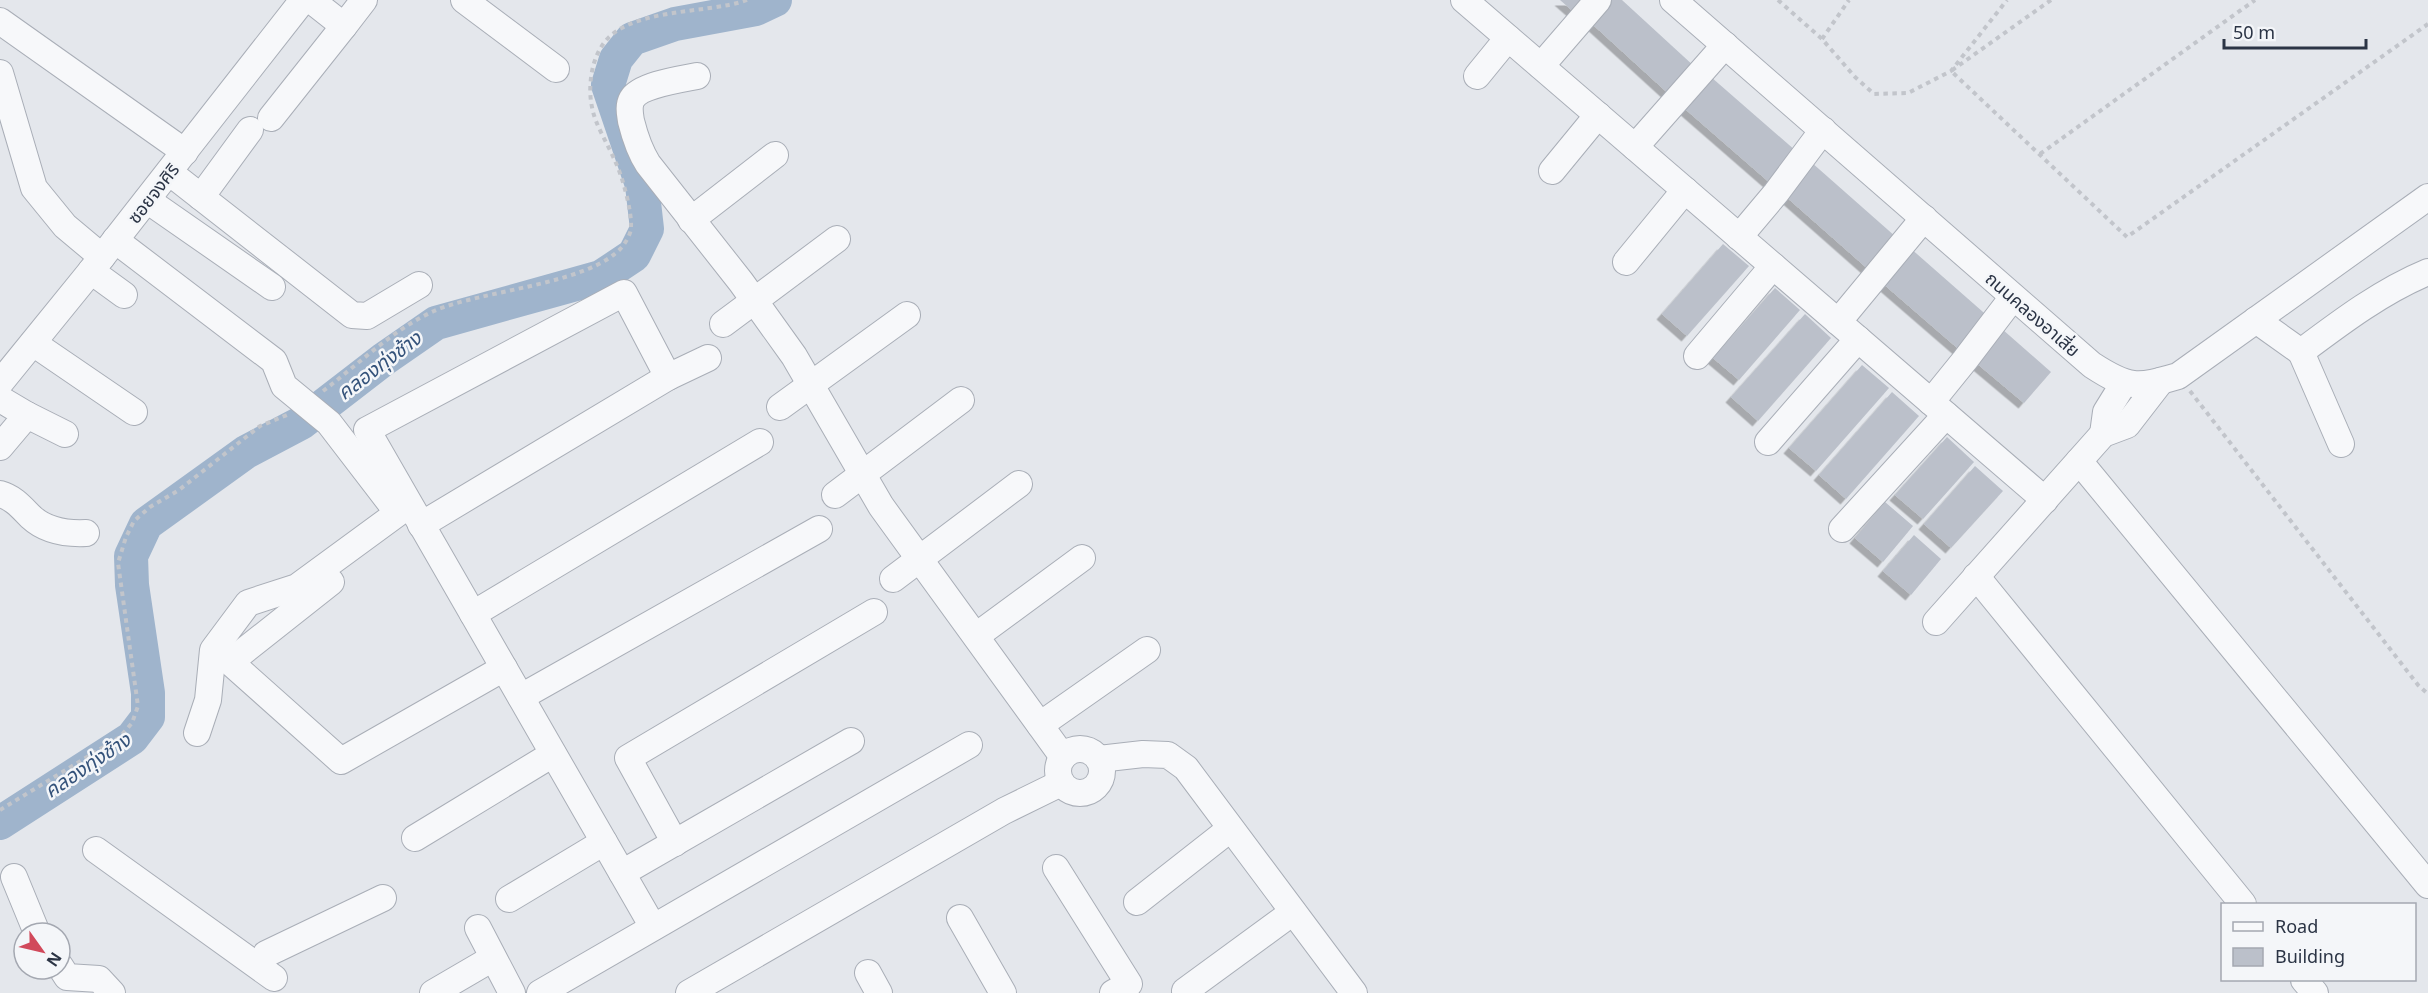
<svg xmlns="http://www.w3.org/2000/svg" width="2428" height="993" viewBox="0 0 2428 993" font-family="'Noto Sans','Noto Sans Thai',sans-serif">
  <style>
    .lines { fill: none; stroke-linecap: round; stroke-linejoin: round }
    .river { stroke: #9fb4cc; stroke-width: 34 }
    .building { fill: #bbc0ca; filter: url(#shadow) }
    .minor-casing { stroke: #a9aeb7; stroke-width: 28 }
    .path { stroke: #c2c5cb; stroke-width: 4; stroke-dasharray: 4.5 4.5; stroke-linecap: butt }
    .minor { stroke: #f7f8fa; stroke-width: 26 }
    .labels { text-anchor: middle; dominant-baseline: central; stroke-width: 5; stroke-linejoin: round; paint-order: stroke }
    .street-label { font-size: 18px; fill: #2b3445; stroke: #f4f6f9 }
    .water-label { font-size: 20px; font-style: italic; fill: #34527a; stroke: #f4f6f9 }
  </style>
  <defs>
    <filter id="shadow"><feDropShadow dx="-5.5" dy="5.5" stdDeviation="0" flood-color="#0004"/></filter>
  </defs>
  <rect width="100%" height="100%" fill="#e4e7ec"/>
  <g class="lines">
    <path class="river" d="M0 823 132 738 148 717V693L132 585 131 556 146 524 246 452 301 423 384 359 436 323 601 277 634 255 647 229 642 185 608 85 616 59 632 39 675 24 756 9 775 0"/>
  </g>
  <g class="building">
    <path d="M1560 0H1588L1576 14Z"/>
    <path d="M1611 0H1622L1695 67 1670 95 1590 22Z"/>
    <path d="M1711 77 1796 151 1769 182 1684 108Z"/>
    <path d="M1811 162 1896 237 1868 269 1783 194Z"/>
    <path d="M1723 244 1749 266 1687 336 1662 314Z"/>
    <path d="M1909 247 1991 319 1962 352 1880 281Z"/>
    <path d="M1775 288 1800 310 1739 380 1713 358Z"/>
    <path d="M1805 314 1831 338 1758 421 1731 397Z"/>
    <path d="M2002 329 2051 372 2024 403 1974 361Z"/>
    <path d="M1862 365 1889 388 1816 471 1789 448Z"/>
    <path d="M1892 392 1919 416 1846 499 1819 475Z"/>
    <path d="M1947 437 1974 462 1923 519 1895 495Z"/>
    <path d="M1975 466 2003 491 1951 548 1924 524Z"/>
    <path d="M1885 502 1913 526 1883 562 1855 538Z"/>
    <path d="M1914 535 1941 559 1911 595 1883 571Z"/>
  </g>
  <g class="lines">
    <defs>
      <g id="minor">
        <path d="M311 0 344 26 364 0"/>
        <path d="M464 0 556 69"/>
        <path d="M1464 0 2045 500"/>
        <path d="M1673 0 2092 365C2129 389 2137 388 2178 376L2428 197"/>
        <path d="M0 21 185 152"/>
        <path d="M1541 66 1598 0"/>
        <path d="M0 73 34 188 65 226 102 257"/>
        <path d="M697 76C682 79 640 85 632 99 628 106 630 114 631 121 635 137 639 150 648 164L741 282 794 356 881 506 1063 757"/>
        <path d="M1477 76 1508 38"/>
        <path d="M271 118 344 26"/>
        <path d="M1635 147 1725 45"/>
        <path d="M1552 171 1598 115"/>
        <path d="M169 172 352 315 367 316 419 285"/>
        <path d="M201 197 250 130"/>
        <path d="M147 200 272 287"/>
        <path d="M691 220 775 155"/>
        <path d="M1739 237 1776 193 1823 130"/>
        <path d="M115 240 274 361 284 386 329 423 398 513 297 587 248 603 213 650 208 700 197 733"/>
        <path d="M1626 262 1685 190"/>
        <path d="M91 271 124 295"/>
        <path d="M2256 320 2301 352C2341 322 2382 291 2428 272"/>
        <path d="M1838 322 1924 218"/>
        <path d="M723 324 837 239"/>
        <path d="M33 343 134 412"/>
        <path d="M2301 352 2341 444"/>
        <path d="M1697 356 1773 266"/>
        <path d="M0 383 91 271 303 0"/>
        <path d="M0 399 27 415 0 447"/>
        <path d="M1931 402 1965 360 2013 297"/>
        <path d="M780 407 907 315"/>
        <path d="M27 415 65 434"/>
        <path d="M2103 434 2106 412 2124 383"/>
        <path d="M1768 442 1858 339"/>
        <path d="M2079 461 2428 885"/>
        <path d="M0 494C14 498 21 507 31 517 46 531 65 534 86 533"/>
        <path d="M835 495 961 400"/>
        <path d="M421 525 668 377 708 358"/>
        <path d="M1842 529 1946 415"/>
        <path d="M1976 576 2243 904"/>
        <path d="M893 579 1019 484"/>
        <path d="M331 582 230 662 341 761 504 668"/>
        <path d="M473 614 760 442"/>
        <path d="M1936 622 2103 434 2127 425 2161 381"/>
        <path d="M976 636 1082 558"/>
        <path d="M521 697 819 529"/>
        <path d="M1040 725 1147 650"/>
        <circle cx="1080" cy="771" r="22"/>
        <path d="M1099 759 1143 754 1168 755 1186 768 1354 993"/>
        <path d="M415 838 553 754"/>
        <path d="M675 843 628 758 874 612"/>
        <path d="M96 850 274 978"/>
        <path d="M1056 868 1129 984 1113 993"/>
        <path d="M622 873 851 741"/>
        <path d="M14 877 37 933"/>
        <path d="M509 899 604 842"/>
        <path d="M1137 902 1230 829"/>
        <path d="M960 918 1003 993"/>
        <path d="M653 927 367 430 624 293 668 377"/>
        <path d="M478 928 512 993"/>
        <path d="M266 954 383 898"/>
        <path d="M60 966 67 977 99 979 112 993"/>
        <path d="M868 973 879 993"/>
        <path d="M2304 980 2315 993"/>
        <path d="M1185 991 1293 912"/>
        <path d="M433 993 493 958"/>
        <path d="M540 993 969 745"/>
        <path d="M689 993 1004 811 1061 783"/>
      </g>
    </defs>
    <use href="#minor" class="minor-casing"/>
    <g class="path">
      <path d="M1778 0 1822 39 1855 77 1874 94 1908 93 1951 71 2007 0"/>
      <path d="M2051 0 1951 71 2127 237 2428 24"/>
      <path d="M1822 39 1849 0"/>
      <path d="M2040 154 2255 0"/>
      <path d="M323 391C359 364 392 330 434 311 481 290 589 285 622 247 626 242 631 234 631 227 632 211 622 175 615 161 608 144 595 125 592 107 588 89 591 64 600 49 623 6 707 15 747 0"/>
      <path d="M2190 391 2418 685 2428 694"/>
      <path d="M0 810 120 737 132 723 138 706 118 563 126 537 134 521 150 507 179 490 260 426 287 415"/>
    </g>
    <use href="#minor" class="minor"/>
  </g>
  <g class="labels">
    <g class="street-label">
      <text transform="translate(153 193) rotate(-52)">ซอยจงศิริ</text>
      <text transform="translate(2033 314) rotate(41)">ถนนคลองอาเสี่ย</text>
    </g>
    <g class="water-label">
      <text transform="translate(379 365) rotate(-37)">คลองทุ่งช้าง</text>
      <text transform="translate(87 765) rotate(-34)">คลองทุ่งช้าง</text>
    </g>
  </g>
  <rect x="2221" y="903" width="195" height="78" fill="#f4f6f9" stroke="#a4a8b1" stroke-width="1.5"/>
  <rect x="2233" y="922" width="30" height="9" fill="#f7f8fa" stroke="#a4a8b1" stroke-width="1.5"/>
  <text x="2275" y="933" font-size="18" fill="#2b3445">Road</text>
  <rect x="2233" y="948" width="30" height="18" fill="#bbc0ca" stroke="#a4a8b1" stroke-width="1.5"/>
  <text x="2275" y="963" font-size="18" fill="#2b3445">Building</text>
  <g transform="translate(42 951) rotate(124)"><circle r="28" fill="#f4f6f9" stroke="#a4a8b1" stroke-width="1.5"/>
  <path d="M0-4.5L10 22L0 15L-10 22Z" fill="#d1495b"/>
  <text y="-9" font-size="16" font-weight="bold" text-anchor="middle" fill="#2b3445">N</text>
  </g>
  <path d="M2224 39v9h142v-9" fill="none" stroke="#2b3445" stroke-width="3"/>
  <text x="2233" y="39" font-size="18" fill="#2b3445" stroke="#f4f6f9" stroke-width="4.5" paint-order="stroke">50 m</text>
</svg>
